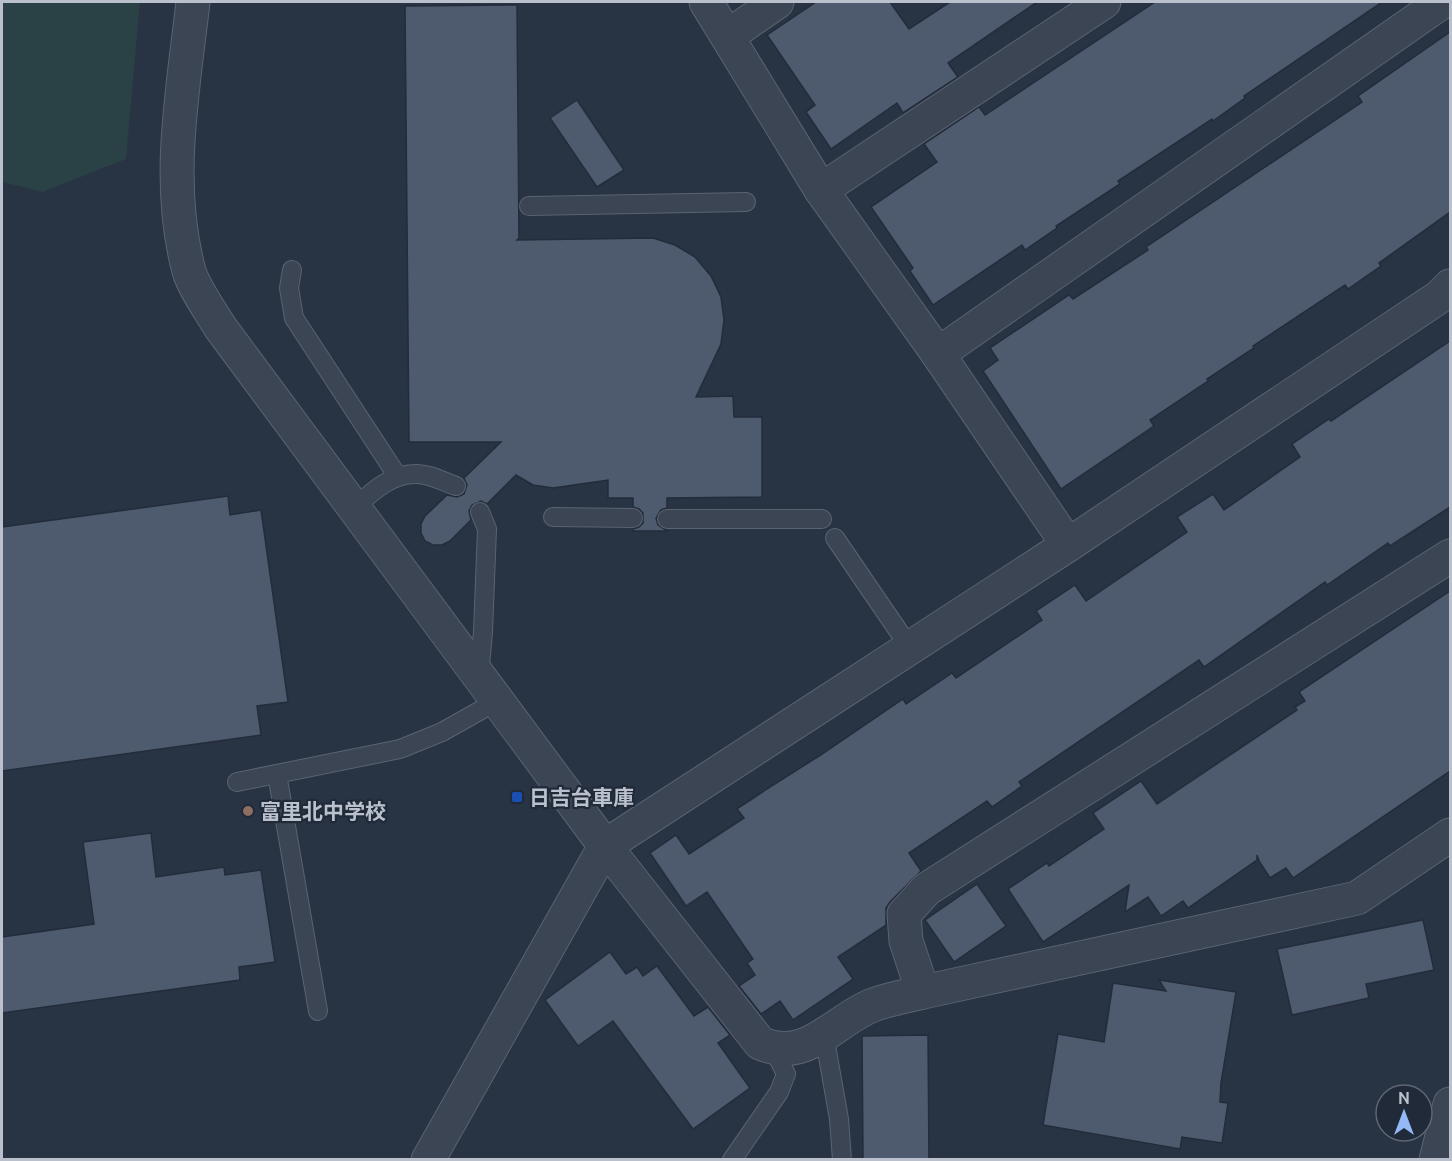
<svg xmlns="http://www.w3.org/2000/svg" width="1452" height="1161" viewBox="0 0 1452 1161" font-family="Ubuntu,'Noto Sans JP',sans-serif">
  <style>
    .green { fill: #2a4145 }
    .building { fill: #4e5a6d; stroke: #232c3b; stroke-width: 1.5 }
    .lines { fill: none; stroke-linecap: round; stroke-linejoin: round }
    .service-casing { stroke: #5b6371; stroke-width: 20 }
    .minor-casing { stroke: #5b6371; stroke-width: 35 }
    .service { stroke: #3c4553; stroke-width: 18 }
    .minor { stroke: #3c4553; stroke-width: 33 }
    .transit-dot { fill: #1a4fb4; stroke: #212a39; stroke-width: 2 }
    .education-dot { fill: #8d6e63; stroke: #212a39; stroke-width: 2 }
    .labels { text-anchor: middle; dominant-baseline: central; stroke-width: 4.5; stroke-linejoin: round; paint-order: stroke }
    .poi-label { font-size: 21px; font-weight: bold; fill: #bac1cd; stroke: #212a39; text-anchor: start }
  </style>
  <rect width="100%" height="100%" fill="#283344"/>
  <path class="green" d="M2 2H140L126 159 43 192 2 182Z"/>
  <g class="building">
    <path d="M816 2H890L909 29 950 2H1037L948 63 958 77 903 113 897 103 831 149 806 112 815 105 767 35Z"/>
    <path d="M1155 2H1382L1244 96 1245 98 1213 121 1212 119 1118 181 1120 184 1056 226 1057 228 1025 250 1022 245 933 305 910 271 913 268 871 207 937 162 924 144 979 107 985 115Z"/>
    <path d="M517 5 519 238 517 240 653 238 675 245 695 257 711 276 721 297 724 320 721 344 696 397 733 396 734 417H762V497L667 498V508L661 510 656 518 658 525 667 531H633V529L639 527 643 523V513L639 509 633 507V498H608V480L553 488 533 485 516 475 487 504 481 501 472 505 469 511 471 520 450 541 442 545H433L425 541 421 533V524L425 516 447 495 457 497 464 494 467 485 464 478 501 442H409L405 6Z"/>
    <path d="M1450 32V212L1379 263 1381 266 1348 289 1345 285 1253 346 1254 348 1207 379 1208 381 1150 420 1154 426 1061 489 983 371 998 360 990 348 1069 295 1073 299 1148 250 1146 247 1362 102 1358 96Z"/>
    <path d="M577 100 624 170 597 187 550 118Z"/>
    <path d="M1450 341V507L1390 546 1388 543 1327 585 1325 582 1204 667 1199 660 1019 782 1022 786 992 807 987 801 909 853 921 871 890 902 886 908V925L838 957 853 979 793 1020 780 1001 761 1014 739 986 755 975 747 963 753 959 707 892 686 906 650 853 676 835 689 854 744 818 737 809 764 791 822 754 903 699 906 704 952 673 956 678 1042 620 1036 611 1075 585 1086 601 1187 532 1177 517 1213 494 1224 510 1300 457 1292 444 1329 419 1331 421Z"/>
    <path d="M228 496 230 515 261 510 288 702 257 706 261 735 2 771V527Z"/>
    <path d="M1450 591V771L1293 878 1286 868 1270 878 1259 861 1257 855V860L1188 908 1183 901 1161 916 1148 897 1125 912 1129 885 1043 942 1008 889 1047 863 1049 866 1104 829 1093 813 1141 781 1157 804 1297 710 1295 707 1305 701 1299 692Z"/>
    <path d="M151 833 156 877 224 867 225 875 261 870 275 962 239 967 240 980 2 1013V937L94 924 83 842Z"/>
    <path d="M977 884 1006 926 954 962 925 920Z"/>
    <path d="M1423 920 1434 970 1366 984 1369 998 1292 1015 1277 949Z"/>
    <path d="M610 952 626 974 637 967 643 976 657 966 694 1016 708 1007 730 1035 718 1043 750 1088 693 1129 613 1021 578 1046 545 1000Z"/>
    <path d="M1159 980 1236 992 1221 1083 1220 1102 1228 1103 1222 1143 1182 1137 1180 1149 1043 1125 1058 1034 1104 1042 1113 983 1166 991Z"/>
    <path d="M928 1035 929 1160H863L862 1036Z"/>
  </g>
  <g class="lines">
    <defs>
      <g id="service">
        <path d="M529 206 746 202"/>
        <path d="M292 270 289 288 294 318 398 477"/>
        <path d="M354 508C371 493 390 474 415 474 428 473 444 482 456 486"/>
        <path d="M553 517 633 518"/>
        <path d="M667 519H822"/>
        <path d="M835 538 910 648"/>
        <path d="M479 676 483 632 487 529 480 512"/>
        <path d="M277 774 318 1011"/>
        <path d="M237 782 400 749 442 732 497 701"/>
        <path d="M824 1034 839 1119 842 1160"/>
        <path d="M732 1160 779 1092 786 1074 773 1048"/>
      </g>
      <g id="minor">
        <path d="M193 2C183 91 165 182 189 271 193 286 211 312 220 327L605 846 760 1043C807 1064 834 1020 873 1005 889 999 907 996 923 992L1357 898 1450 835"/>
        <path d="M706 2 821 190 938 354 1068 545"/>
        <path d="M728 36 777 2"/>
        <path d="M821 190 1104 2"/>
        <path d="M938 354 1442 2"/>
        <path d="M923 992 906 941 904 914 927 889 1450 556"/>
        <path d="M428 1160 605 846 1068 545 1439 297 1450 286"/>
        <path d="M1436 1160 1450 1104"/>
      </g>
    </defs>
    <use href="#service" class="service-casing"/>
    <use href="#minor" class="minor-casing"/>
    <use href="#service" class="service"/>
    <use href="#minor" class="minor"/>
  </g>
  <rect class="transit-dot" x="511" y="791" width="12" height="12" rx="3"/>
  <circle class="education-dot" cx="248" cy="811" r="6"/>
  <g class="labels">
    <g class="poi-label">
      <text x="529" y="797">日吉台車庫</text>
      <text x="260" y="811">富里北中学校</text>
    </g>
  </g>
  <rect width="1452" height="1161" fill="none" stroke="#bac1cd" stroke-width="6"/>
  <g transform="translate(1404 1113)"><circle r="28" fill="#212a39" stroke="#5e6674" stroke-width="1.5"/>
  <path d="M0-4.5L10 22L0 15L-10 22Z" fill="#95b8f7"/>
  <text y="-9" font-size="16" font-weight="bold" text-anchor="middle" fill="#bac1cd">N</text>
  </g>
</svg>
